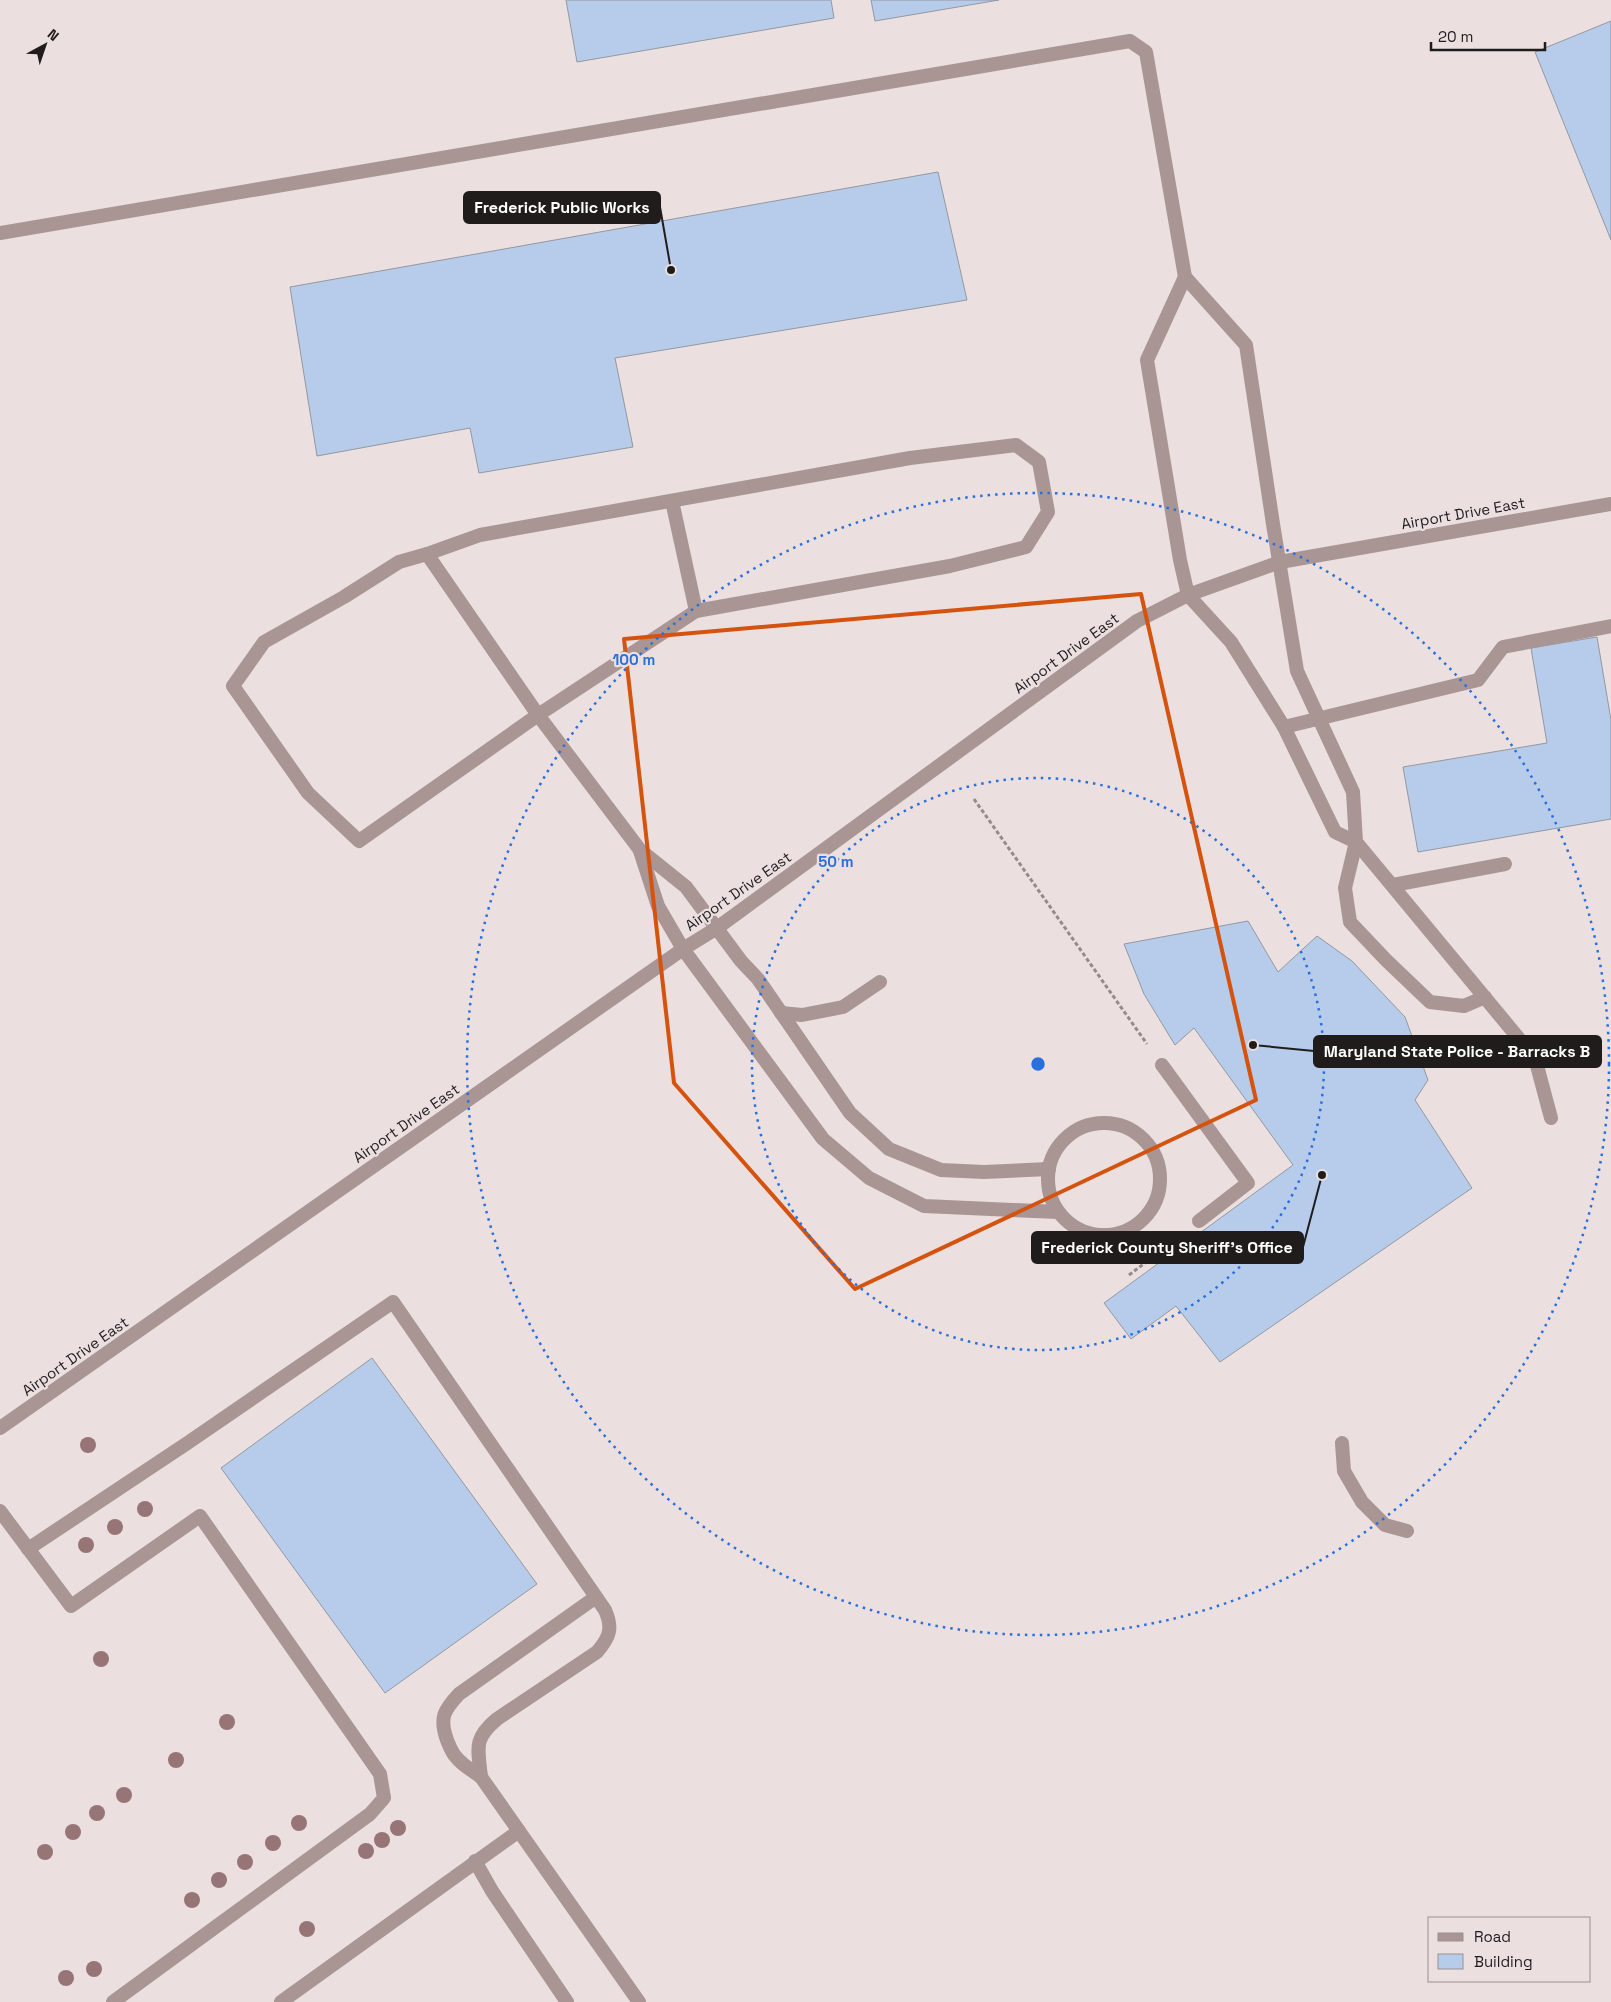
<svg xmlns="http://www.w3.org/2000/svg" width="1611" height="2002" viewBox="0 0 1611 2002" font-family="'Space Grotesk',sans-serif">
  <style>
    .building { fill: #b7cceb; stroke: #9398a0 }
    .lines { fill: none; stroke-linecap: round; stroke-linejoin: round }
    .path { stroke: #948b8b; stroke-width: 3; stroke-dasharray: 4 2.5; stroke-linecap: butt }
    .service { stroke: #a89594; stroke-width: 14 }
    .pedestrian { stroke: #a89594; stroke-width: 14 }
    .minor { stroke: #a89594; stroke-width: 14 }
    .tree { fill: #977475 }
    .marked { fill: none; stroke: #d4530e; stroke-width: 4; stroke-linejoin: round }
    .ring { fill: none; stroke: #2970dc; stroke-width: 2.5; stroke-dasharray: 2.5 5 }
    .labels { text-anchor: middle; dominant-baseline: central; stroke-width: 4.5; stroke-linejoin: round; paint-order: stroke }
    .street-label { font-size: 15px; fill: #201c1c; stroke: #ebdfdf }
    .centre { fill: #2970dc; stroke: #ebdfdf; stroke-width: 2.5 }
    .ring-label { font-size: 15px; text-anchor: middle; font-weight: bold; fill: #2970dc; stroke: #ebdfdf; stroke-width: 4.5; stroke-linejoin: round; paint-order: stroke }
    .leader { fill: none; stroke: #201c1c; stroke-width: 2 }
    .callout-dot { fill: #201c1c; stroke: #ebdfdf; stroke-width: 2 }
    .callout { fill: #201c1c; stroke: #201c1c; stroke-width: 2 }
    .callout-label { font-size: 16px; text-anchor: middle; font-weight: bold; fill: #fff }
  </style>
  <rect width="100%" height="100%" fill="#ebdfdf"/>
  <g class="building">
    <path d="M566 0H831L834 18 577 62Z"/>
    <path d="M871 0H999L875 21Z"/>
    <path d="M1611 21V240L1535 52Z"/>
    <path d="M938 172 967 300 615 358 633 447 479 473 470 428 317 456 290 287Z"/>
    <path d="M1597 637 1611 720V819L1418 852 1403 767 1547 743 1531 648Z"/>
    <path d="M1248 921 1278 972 1317 936 1352 961 1405 1017 1428 1080 1415 1100 1472 1188 1220 1362 1176 1306 1131 1339 1104 1303 1293 1165 1194 1028 1175 1045 1144 994 1124 944Z"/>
    <path d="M372 1358 537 1584 385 1693 221 1468Z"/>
  </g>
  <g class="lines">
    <g class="path">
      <path d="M974 799 1147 1044"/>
      <path d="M1129 1275 1179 1237"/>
    </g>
    <g class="service">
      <path d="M0 233 1130 41 1146 52 1185 277"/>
      <path d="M1016 445 1039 462 1048 512 1026 547 950 566 696 611 538 715 359 841 308 793 233 686 264 642 344 597 399 562 427 554 480 535 910 458Z"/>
      <path d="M672 501 696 611"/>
      <path d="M427 554 538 715 640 850 686 887 741 961 758 979 850 1113 889 1149 941 1170 984 1172 1049 1169"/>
      <path d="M1284 727 1478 680 1503 647 1611 626"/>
      <path d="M640 851 658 906 683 949 823 1139 869 1178 924 1206 1058 1212"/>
      <path d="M1393 885 1505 864"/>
      <path d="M1485 997 1464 1006 1430 1002 1386 960 1350 922 1345 888 1356 842 1353 792 1297 671 1273 524 1246 345 1185 277 1147 360 1180 560 1188 595 1231 642 1284 727 1335 832 1356 842 1535 1058 1551 1118"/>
      <path d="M781 1013 802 1015 843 1007 880 982"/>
      <circle cx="1104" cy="1179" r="56"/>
      <path d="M1342 1443 1344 1471 1362 1502 1385 1525 1407 1531"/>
      <path d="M0 1511 71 1606 200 1516 380 1774 384 1798 370 1814 113 2002"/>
      <path d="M28 1549 186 1444 393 1302 605 1610C613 1628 610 1637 597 1652L497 1719C473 1739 478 1748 481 1777 473 1771 462 1765 456 1757 452 1753 449 1745 447 1740 439 1718 444 1710 459 1694L596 1597"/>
      <path d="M481 1777 639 2002"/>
      <path d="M475 1861 492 1891 567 2002"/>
      <path d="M281 2002 519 1831"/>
    </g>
    <path class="pedestrian" d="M1162 1065 1248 1183 1199 1221"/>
    <path class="minor" d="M0 1428 683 949 717 928 1137 621 1188 595 1280 562 1611 504"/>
  </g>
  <g class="tree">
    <circle cx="88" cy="1445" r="8"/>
    <circle cx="145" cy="1509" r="8"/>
    <circle cx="115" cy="1527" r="8"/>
    <circle cx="86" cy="1545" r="8"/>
    <circle cx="101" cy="1659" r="8"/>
    <circle cx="227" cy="1722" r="8"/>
    <circle cx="176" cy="1760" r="8"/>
    <circle cx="124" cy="1795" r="8"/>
    <circle cx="97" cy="1813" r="8"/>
    <circle cx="299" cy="1823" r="8"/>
    <circle cx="398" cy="1828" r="8"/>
    <circle cx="73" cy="1832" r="8"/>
    <circle cx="382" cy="1840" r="8"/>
    <circle cx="273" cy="1843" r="8"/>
    <circle cx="366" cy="1851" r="8"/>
    <circle cx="45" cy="1852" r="8"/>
    <circle cx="245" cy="1862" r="8"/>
    <circle cx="219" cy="1880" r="8"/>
    <circle cx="192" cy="1900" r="8"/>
    <circle cx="307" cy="1929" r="8"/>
    <circle cx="94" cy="1969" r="8"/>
    <circle cx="66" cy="1978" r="8"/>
  </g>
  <path class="marked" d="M1141 594 1256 1100 855 1289 674 1083 624 639Z"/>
  <g class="ring">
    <circle cx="1038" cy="1064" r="286"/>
    <circle cx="1038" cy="1064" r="571"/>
  </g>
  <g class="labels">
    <g class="street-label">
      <text transform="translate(1463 513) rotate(-10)">Airport Drive East</text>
      <text transform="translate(1066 653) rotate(-36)">Airport Drive East</text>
      <text transform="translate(738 891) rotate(-35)">Airport Drive East</text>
      <text transform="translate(406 1123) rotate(-35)">Airport Drive East</text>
      <text transform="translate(75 1356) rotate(-35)">Airport Drive East</text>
    </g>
  </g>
  <circle cx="1038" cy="1064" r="8" class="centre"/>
  <g class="ring-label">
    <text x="634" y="665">100 m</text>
    <text x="836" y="867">50 m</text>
  </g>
  <path class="leader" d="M671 270L660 207M1253 1045L1314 1051M1322 1175L1303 1247"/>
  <g class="callout-dot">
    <circle cx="671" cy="270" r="5"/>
    <circle cx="1253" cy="1045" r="5"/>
    <circle cx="1322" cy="1175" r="5"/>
  </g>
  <g class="callout">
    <rect x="464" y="192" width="196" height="31" rx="5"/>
    <rect x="1314" y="1036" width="287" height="31" rx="5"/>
    <rect x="1032" y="1232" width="271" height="31" rx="5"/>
  </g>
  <g class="callout-label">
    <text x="562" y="213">Frederick Public Works</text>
    <text x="1457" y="1057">Maryland State Police - Barracks B</text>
    <text x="1167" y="1253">Frederick County Sheriff's Office</text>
  </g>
  <rect x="1428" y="1917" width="162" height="65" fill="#ebdfdf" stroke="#9a9191"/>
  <rect x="1438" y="1933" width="25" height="8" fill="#a89594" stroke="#9a9191"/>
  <text x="1474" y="1942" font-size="15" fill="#201c1c">Road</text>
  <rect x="1438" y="1954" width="25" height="15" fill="#b7cceb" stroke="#9a9191"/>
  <text x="1474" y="1967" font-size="15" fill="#201c1c">Building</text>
  <g transform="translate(45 45) rotate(40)" stroke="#ebdfdf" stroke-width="4" paint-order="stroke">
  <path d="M0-4L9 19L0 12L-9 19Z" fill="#201c1c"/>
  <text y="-8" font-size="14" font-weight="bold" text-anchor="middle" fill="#201c1c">N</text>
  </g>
  <path d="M1431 42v8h114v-8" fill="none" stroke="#201c1c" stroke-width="2.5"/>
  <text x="1438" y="42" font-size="15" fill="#201c1c" stroke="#ebdfdf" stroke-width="4" paint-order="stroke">20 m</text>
</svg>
